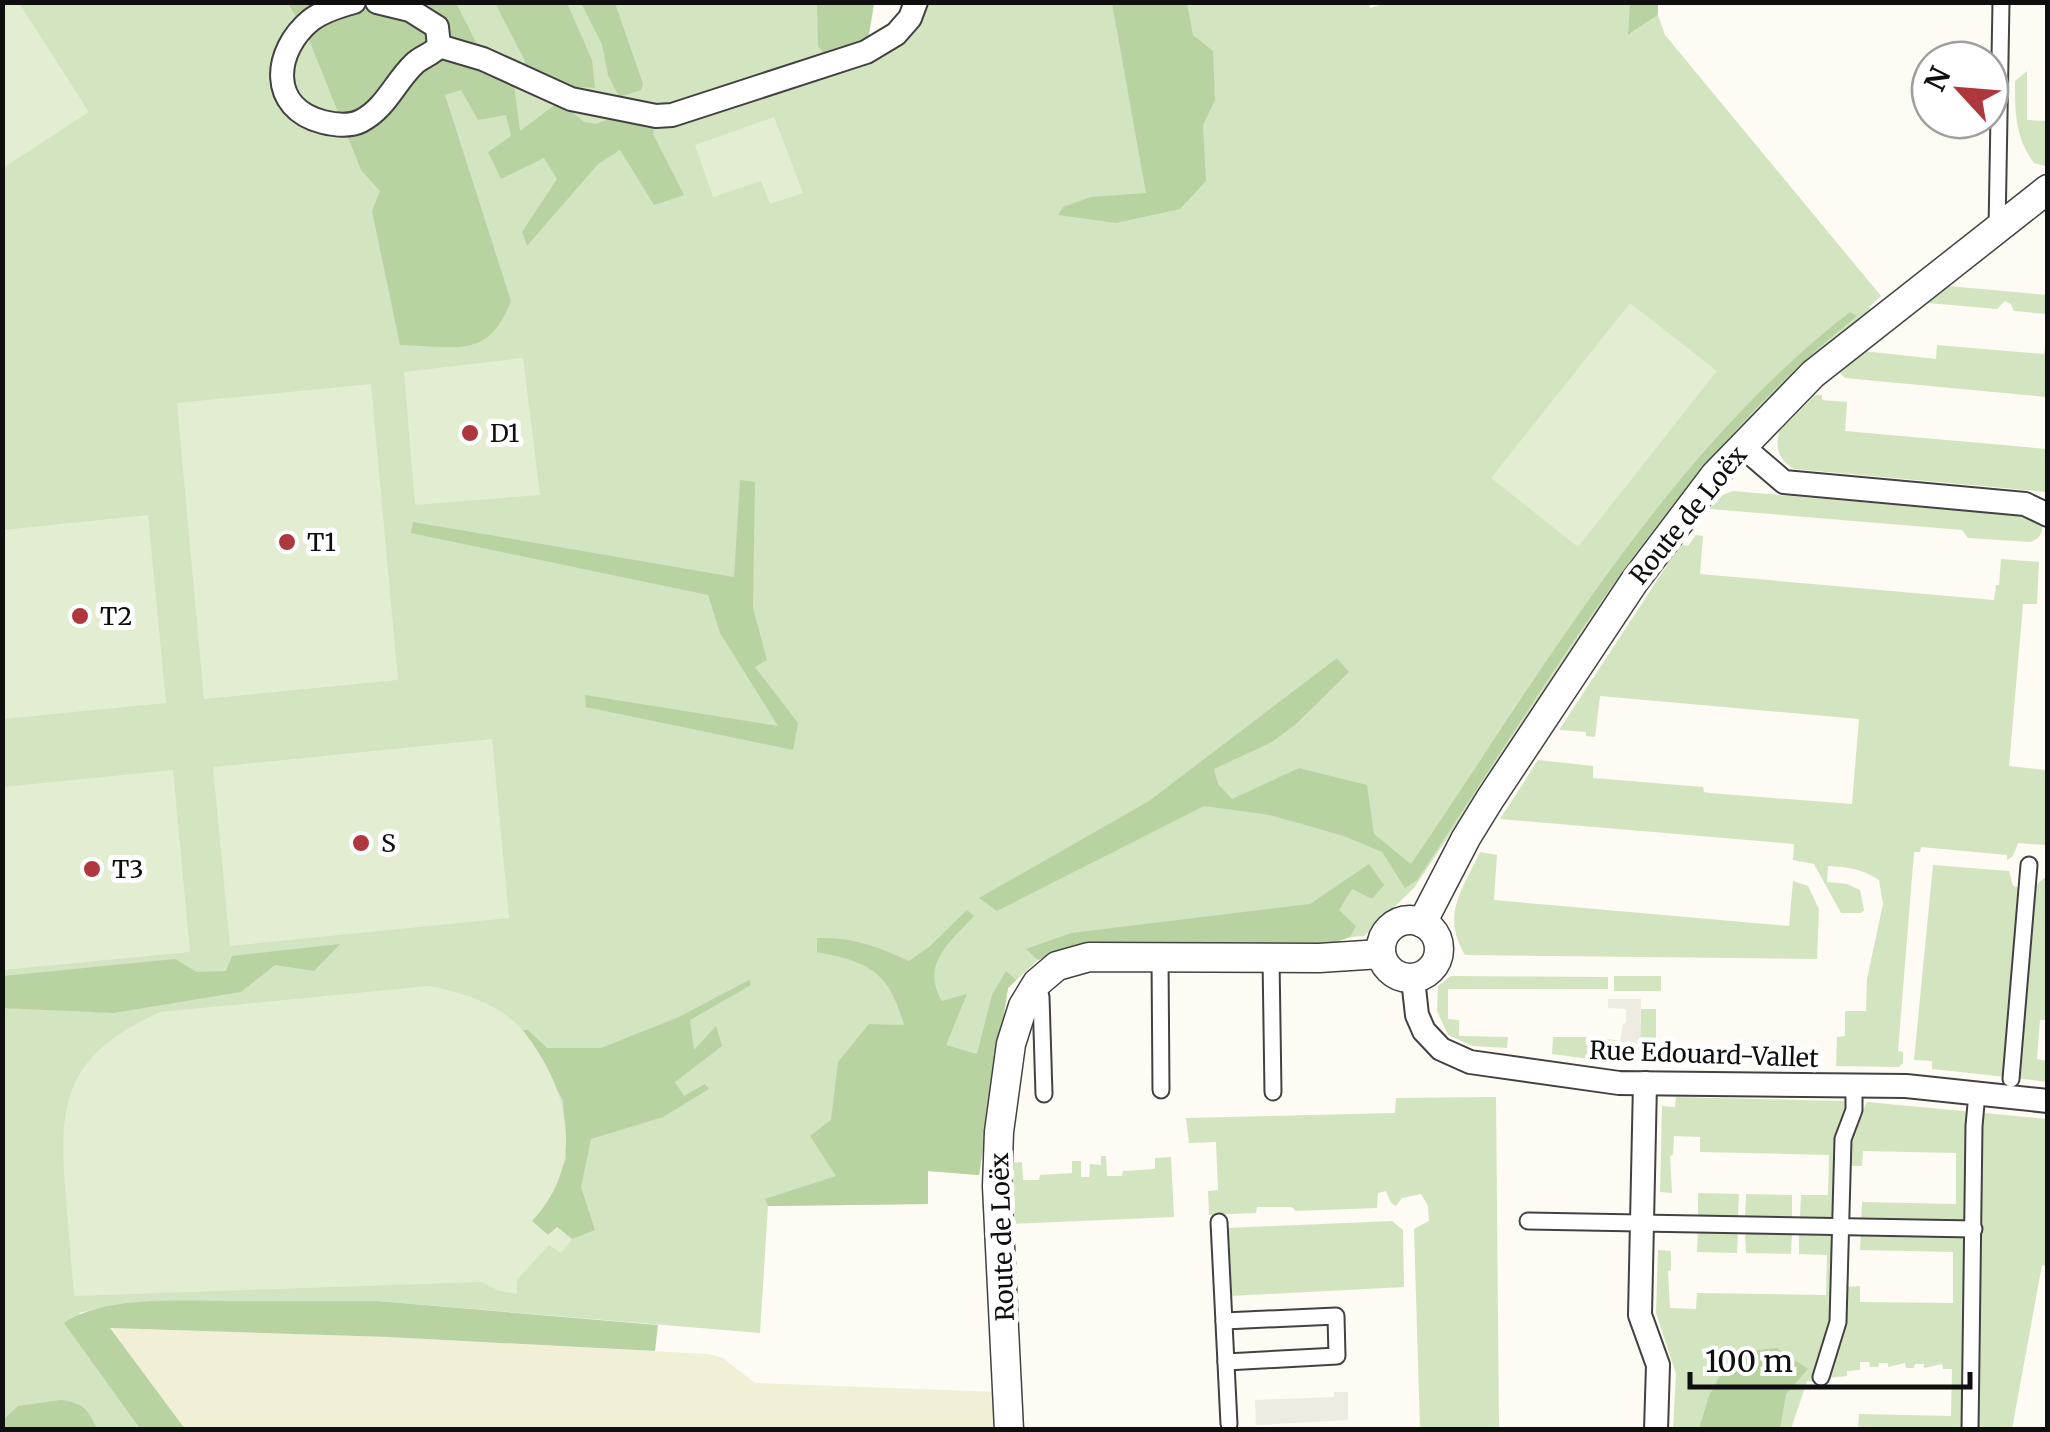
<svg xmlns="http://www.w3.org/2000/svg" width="2050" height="1432" viewBox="0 0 2050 1432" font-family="Merriweather,serif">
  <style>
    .farmland { fill: #f1efd5 }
    .green { fill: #d3e4c0 }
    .forest { fill: #b8d3a1 }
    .pitch { fill: #e3edd1 }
    .plaza { fill: #eeebe1 }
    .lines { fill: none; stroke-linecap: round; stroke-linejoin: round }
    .pedestrian-casing { stroke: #424242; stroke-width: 19 }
    .minor-casing { stroke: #424242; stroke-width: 26 }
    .tertiary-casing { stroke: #424242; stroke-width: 31 }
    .pedestrian { stroke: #fff; stroke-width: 15 }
    .minor { stroke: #fff; stroke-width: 22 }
    .tertiary { stroke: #fff; stroke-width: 28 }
    .poi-dot { fill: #af383e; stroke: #fff; stroke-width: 4 }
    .labels { text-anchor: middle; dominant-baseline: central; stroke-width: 10; stroke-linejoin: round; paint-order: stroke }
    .poi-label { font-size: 25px; fill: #0f0f0f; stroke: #fff; text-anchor: start }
    .street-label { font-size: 25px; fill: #0f0f0f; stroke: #fff }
  </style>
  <rect width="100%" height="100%" fill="#fdfbf3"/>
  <path class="farmland" d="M108 1328 388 1337 708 1354 723 1358 755 1383 998 1392V1429H185Z"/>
  <g class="green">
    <path d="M1369 2 1370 8 1391 2 1630 3V34L1658 15 1665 35 1881 296 1869 307 1874 312 1772 396 1684 494 1629 567 1414 888 1364 936 1350 937 1327 945 1069 947 1038 960 1008 988 979 1175 928 1171V1204L768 1206 760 1333 377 1301 110 1306 79 1313 144 1429 3 1430V3H874L866 52 867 61C902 45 907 35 926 3Z"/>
    <path d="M2027 71V120L2047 121 2045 166 2034 163C2015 137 2015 113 2015 81Z"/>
    <path d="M1948 286 2047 295V314L2014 311 2011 304 2005 301 1997 309 1928 303Z"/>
    <path d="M2047 331V397L1845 378 1840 373 1864 351 1936 359 1937 345 2044 354Z"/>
    <path d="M1815 395H1822V400L1847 402 1845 431 2047 449V492L1794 469C1779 459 1775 450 1779 431Z"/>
    <path d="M1733 491 2034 517 2042 523C2043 534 2040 538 2030 542L1968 538 1962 530 1710 509 1717 497Z"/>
    <path d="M1696 535 1703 536 1700 574 1994 600 1996 585H1999L2001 559 2039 562 2037 604H2023L2009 766 2045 770 2047 757V857L2045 845 2018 843 2013 856 2007 860V855L1921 847 1920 852H1914L1898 1051 1903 1052V1063L1899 1067 1836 1066 1837 1037 1845 1036V1011H1866L1867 979 1883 904 1879 880C1863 869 1847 867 1828 866L1827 882 1847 884 1860 890 1864 910 1861 913H1841L1814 864 1793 860 1794 844 1500 819 1538 760 1593 766V778L1703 787 1704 792 1709 793 1852 804 1859 719 1600 696 1595 737 1586 736V732L1559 730 1681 544 1688 546Z"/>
    <path d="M1480 852 1497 855 1494 900 1789 926 1793 881 1808 886 1819 909 1817 959 1465 955C1441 915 1462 891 1480 852Z"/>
    <path d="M1933 865 2009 871 2013 886 2023 888 2006 1077 1932 1069V1061L1914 1060Z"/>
    <path d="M2047 876V1020H2040L2037 1059 2047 1061V1082L2016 1078 2033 887Z"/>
    <path d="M1451 976 1608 977V989H1448V1019L1459 1020V1036L1508 1037 1507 1048 1473 1046 1448 1035 1437 1011 1438 986Z"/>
    <rect x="1614" y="976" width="47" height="15"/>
    <path d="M1641 1009H1656V1063L1611 1062 1552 1054 1553 1037H1593L1640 1044Z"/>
    <path d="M1496 1097 1499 1429H1420L1414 1229 1429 1221 1428 1206 1421 1194 1402 1198 1396 1206 1391 1203 1386 1191 1378 1193 1377 1208 1296 1211 1292 1207H1257L1256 1213 1209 1215 1208 1191 1218 1190 1216 1142 1189 1143 1186 1118 1395 1113 1396 1098Z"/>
    <path d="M1676 1097 1847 1101 1839 1135 1835 1218H1800L1801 1195H1828L1829 1155 1700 1152V1137L1674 1136 1673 1155 1670 1156 1672 1193 1660 1192 1662 1106 1675 1107Z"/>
    <path d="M1867 1102 2047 1119V1266L2042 1265 2012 1429H1858L1859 1414 1951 1416 1952 1369H1943L1942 1364 1924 1368V1364H1915L1914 1368H1906L1905 1363 1888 1367V1363H1879L1878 1367H1870L1869 1362H1860V1370L1847 1371V1376L1826 1378 1844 1287 1860 1286V1302L1953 1303V1252L1860 1250 1862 1202 1956 1204V1153L1863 1151 1862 1166H1847L1853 1132Z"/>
    <path d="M1101 1156H1106L1107 1176H1122L1123 1171 1155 1169V1158L1171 1157 1174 1217 1013 1224 1010 1163 1022 1162 1023 1180H1039L1040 1175 1072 1173V1161H1081V1177H1089L1090 1164 1101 1165Z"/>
    <path d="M1698 1193 1739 1194 1738 1216 1698 1215Z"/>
    <path d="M1746 1194 1792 1195V1220L1745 1219Z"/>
    <path d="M1392 1221 1403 1230 1404 1287 1230 1296 1227 1228Z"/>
    <path d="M1698 1230 1738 1231 1737 1253 1697 1252Z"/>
    <path d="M1828 1230 1834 1231 1832 1317 1814 1382 1807 1381 1791 1429H1673L1676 1374 1656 1313 1658 1250 1671 1251V1270L1668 1271 1670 1308 1696 1309 1697 1293 1826 1295 1827 1255 1799 1254V1235L1827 1236Z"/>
    <path d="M1745 1231 1792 1232 1791 1254 1746 1253Z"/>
  </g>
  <g class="forest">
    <path d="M288 3H456L491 72 514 84 520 131 560 101 584 122 596 124 618 116 654 128 653 134 684 195 654 205 620 150 598 164 527 246 522 232 557 179 544 158 501 179 488 152 511 136 506 115 478 120 461 90 445 95 511 301C488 361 455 346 400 345L372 211 380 191 361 170 310 42Z"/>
    <path d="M495 3H567L592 60 595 88 563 86 522 67 525 61Z"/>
    <path d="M581 3H615L643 84 641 90 619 97 608 75 602 44Z"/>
    <path d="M817 3H874L868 40 825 55 818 46Z"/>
    <path d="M1112 3H1187L1193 35 1213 51 1215 100 1203 125 1206 181 1180 209 1116 223 1058 215 1063 207 1091 197 1146 193Z"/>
    <path d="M1630 3H1658V15L1628 35Z"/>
    <path d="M1850 312 1857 316C1672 462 1546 687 1417 880L1405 888 1382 852 1344 836 1270 815 1204 806 997 911 979 898 1149 801 1337 658 1349 672 1296 724 1272 742 1214 769 1218 784 1232 799 1299 768 1367 785 1374 834 1411 864C1541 674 1666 454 1850 312Z"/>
    <path d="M740 480 755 482 753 608 767 660 755 667 798 723 793 750 586 707 585 695 778 726 720 633 708 595 411 533 413 522 734 577Z"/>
    <path d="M1369 864 1384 885 1372 899 1352 889 1339 910 1356 926 1350 937 1327 945 1069 947 1038 960 1026 949 1071 933 1310 904Z"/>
    <path d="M967 910 974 916C950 942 920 964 942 1001L967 994 946 1045 977 1054 992 995 1006 971 1016 980 1008 988 979 1175 928 1171V1204L768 1206 765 1199 836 1176 810 1136 831 1120 838 1062 869 1024 904 1025C889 971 869 962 817 952V938C852 937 877 946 909 961L929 947Z"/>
    <path d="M340 944 314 971 275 965 241 992 113 1013 3 1008V976L175 959 197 972 226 971 232 956Z"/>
    <path d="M749 980 751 985 690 1020 694 1050 716 1026 722 1046 675 1082 684 1096 705 1084 709 1089 663 1117 591 1139 581 1187 595 1230 572 1239 557 1227 548 1235 532 1221 566 1160 563 1100 523 1030H528L547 1048H601L679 1017Z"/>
    <path d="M248 1301H377L658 1325 655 1351 388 1337 110 1328 185 1429 141 1430 64 1323C107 1293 195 1302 248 1301Z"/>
    <path d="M1777 1348 1808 1369 1786 1394 1780 1429H1699L1709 1396 1732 1353Z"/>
    <path d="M61 1400C84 1403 88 1410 97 1429H3V1420L18 1406Z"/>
  </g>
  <g class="pitch">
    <path d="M3 2 19 3 89 112 3 168Z"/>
    <path d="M774 117 803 193 770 204 761 181 713 197 695 145Z"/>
    <path d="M1630 303 1717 371 1578 547 1491 478Z"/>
    <path d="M523 358 540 495 415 505 404 372Z"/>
    <path d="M371 384 398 680 204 699 177 403Z"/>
    <path d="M148 515 166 703 3 719V530Z"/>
    <path d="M492 739 509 918 230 946 213 767Z"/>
    <path d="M173 770 190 952 3 970V787Z"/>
    <path d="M428 986C461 992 502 1004 524 1032 570 1090 586 1164 532 1221L548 1235 557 1227 572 1239 561 1253 549 1245 517 1280V1294L499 1291 482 1282 74 1296C71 1260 68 1223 65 1187 58 1094 71 1053 160 1012Z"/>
  </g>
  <g class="plaza">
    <path d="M1608 999H1641L1640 1044 1620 1041 1623 1024 1626 1023V1009L1608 1008Z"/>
    <path d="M1334 1392H1348V1420L1256 1425 1255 1400 1334 1397Z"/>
  </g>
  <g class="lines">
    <defs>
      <g id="pedestrian">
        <path d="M1997 229 2001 2"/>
        <path d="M1160 957 1161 1090"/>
        <path d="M1271 958 1273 1092"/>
        <path d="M1037 984 1041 997 1044 1094"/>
        <path d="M2011 1079 2029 865"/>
        <path d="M1528 1221 1974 1229"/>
        <path d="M1219 1222 1229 1424"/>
        <path d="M1224 1321 1336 1316 1337 1356 1226 1362"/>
        <path d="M1821 1377 1838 1322 1843 1139 1854 1110V1085"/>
        <path d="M1970 1430 1974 1126 1977 1093"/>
      </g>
      <g id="minor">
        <path d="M354 2C339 6 323 11 311 20 273 51 268 108 323 122 335 125 349 127 361 121 386 108 395 82 414 64 422 56 432 55 439 46"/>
        <path d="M377 2 410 10 437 27 439 46"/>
        <path d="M439 46 483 59 571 99 656 116 672 115 866 52 896 34 910 18 916 2"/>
        <path d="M1742 446 1784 482 2025 504 2048 515"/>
        <path d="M1413 979 1417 1015 1424 1031 1441 1049 1470 1062 1619 1083 1906 1086 2048 1101"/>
        <path d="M1645 1083 1640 1315 1658 1365 1656 1430"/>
      </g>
      <g id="tertiary">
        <circle cx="1410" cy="949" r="29"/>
        <path d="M1422 923 1466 838 1490 799 1634 582 1715 475 1813 374 2048 189"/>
        <path d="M1009 1430 997 1186 999 1132 1011 1044 1023 1006 1037 983 1057 966 1089 957 1319 958 1381 954"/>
      </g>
    </defs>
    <use href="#pedestrian" class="pedestrian-casing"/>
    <use href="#minor" class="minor-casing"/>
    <use href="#tertiary" class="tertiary-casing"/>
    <use href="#pedestrian" class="pedestrian"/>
    <use href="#minor" class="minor"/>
    <use href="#tertiary" class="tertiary"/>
  </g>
  <g class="poi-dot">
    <circle cx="470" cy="433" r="10"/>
    <circle cx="287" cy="542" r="10"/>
    <circle cx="80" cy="616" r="10"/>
    <circle cx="361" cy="843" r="10"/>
    <circle cx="92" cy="869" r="10"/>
  </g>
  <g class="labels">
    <g class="poi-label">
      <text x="490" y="433">D1</text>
      <text x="307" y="542">T1</text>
      <text x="100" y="616">T2</text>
      <text x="381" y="843">S</text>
      <text x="112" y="869">T3</text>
    </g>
    <g class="street-label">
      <text transform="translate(1688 515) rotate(-51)">Route de Loëx</text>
      <text transform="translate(1704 1054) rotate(2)">Rue Edouard-Vallet</text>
      <text transform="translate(1002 1237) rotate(-92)">Route de Loëx</text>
    </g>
  </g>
  <rect width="2050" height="1432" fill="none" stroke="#0f0f0f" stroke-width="10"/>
  <g transform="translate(1960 90) rotate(296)"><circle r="48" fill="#ffffff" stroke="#9f9f9f" stroke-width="2.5"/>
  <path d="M0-8L18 38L0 25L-18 38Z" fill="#af383e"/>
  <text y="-15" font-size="28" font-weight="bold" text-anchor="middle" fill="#0f0f0f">N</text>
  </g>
  <path d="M1690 1372v15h280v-15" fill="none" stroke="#0f0f0f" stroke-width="5"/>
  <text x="1705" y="1372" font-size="30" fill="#0f0f0f" stroke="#ffffff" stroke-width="8" paint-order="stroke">100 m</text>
</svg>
